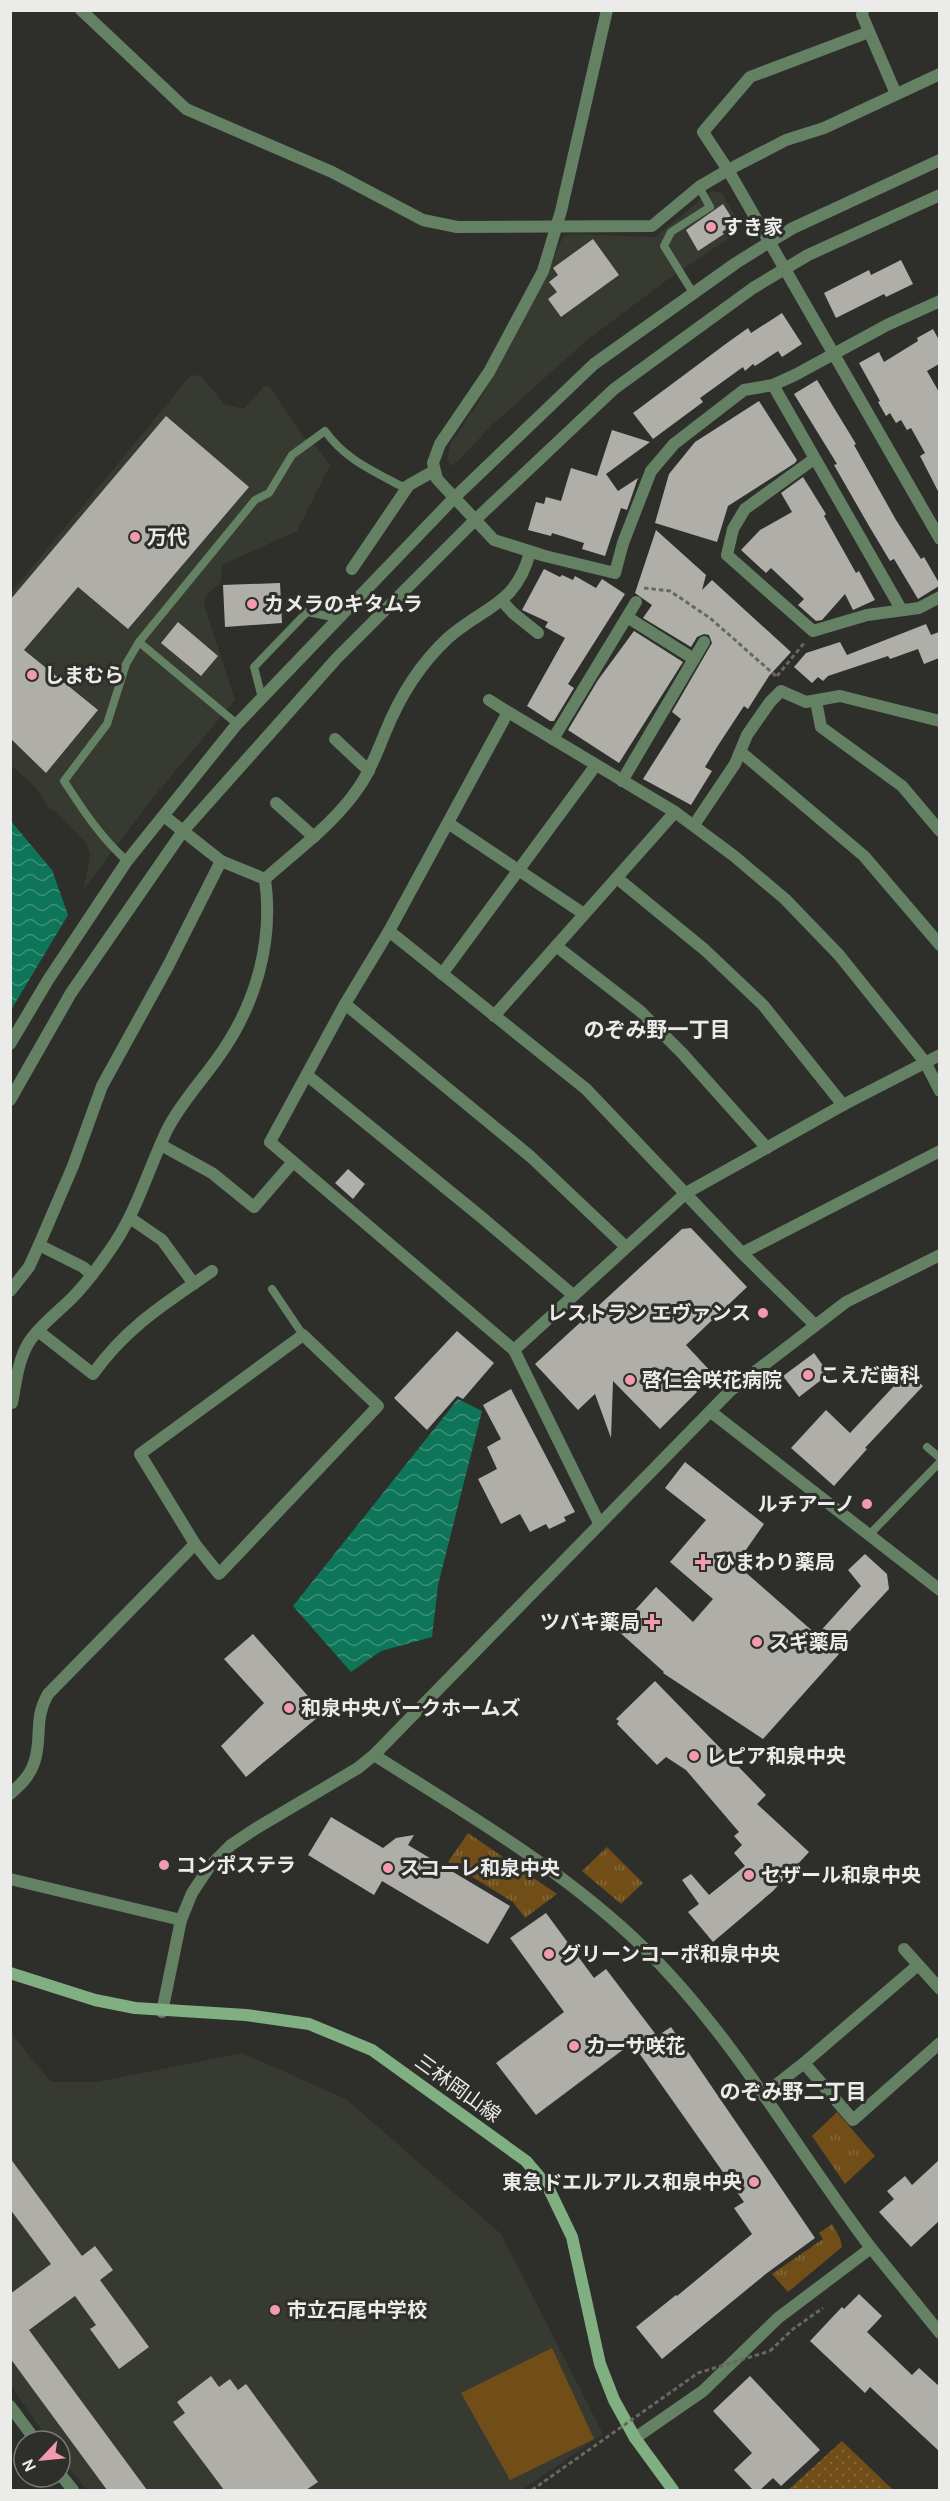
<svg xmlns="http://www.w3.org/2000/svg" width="950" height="2501" viewBox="0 0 950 2501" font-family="Cabin,'Noto Sans JP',sans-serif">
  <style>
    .built { fill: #373a30 }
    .grass { fill: url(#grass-dots) }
    .park { fill: url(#park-tufts) }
    .pitch { fill: #714e17 }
    .water { fill: url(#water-waves) }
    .building { fill: #afaea9 }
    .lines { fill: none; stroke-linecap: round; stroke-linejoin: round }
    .path { stroke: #676864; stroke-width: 3; stroke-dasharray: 4.5 3; stroke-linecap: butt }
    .service { stroke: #648164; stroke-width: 8 }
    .minor { stroke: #648164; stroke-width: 12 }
    .tertiary { stroke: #648164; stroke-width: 12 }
    .secondary { stroke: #80af81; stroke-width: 12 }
    .path-bridge { stroke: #676864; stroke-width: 3; stroke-dasharray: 4.5 3; stroke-linecap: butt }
    .poi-dot { fill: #f29ab0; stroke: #2e2f2b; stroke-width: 2 }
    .labels { text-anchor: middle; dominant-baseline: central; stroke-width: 6; stroke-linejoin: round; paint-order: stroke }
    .poi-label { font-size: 20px; font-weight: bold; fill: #ebece9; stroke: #2e2f2b; text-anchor: start }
    .street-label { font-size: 20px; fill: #ebece9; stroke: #2e2f2b }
    .neighbourhood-label { font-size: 21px; font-weight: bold; fill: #ebece9; stroke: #2e2f2b }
  </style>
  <defs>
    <pattern id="grass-dots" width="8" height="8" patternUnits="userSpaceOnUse" patternTransform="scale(1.5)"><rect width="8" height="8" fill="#714e17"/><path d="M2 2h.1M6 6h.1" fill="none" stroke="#856839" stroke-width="1.8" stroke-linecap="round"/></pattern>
    <pattern id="park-tufts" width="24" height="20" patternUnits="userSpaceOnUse" patternTransform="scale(1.5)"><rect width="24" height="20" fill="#714e17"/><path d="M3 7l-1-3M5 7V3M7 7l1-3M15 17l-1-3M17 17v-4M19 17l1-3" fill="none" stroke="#856839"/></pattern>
    <pattern id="water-waves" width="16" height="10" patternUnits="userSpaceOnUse" patternTransform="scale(1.5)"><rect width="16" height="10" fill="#0e7559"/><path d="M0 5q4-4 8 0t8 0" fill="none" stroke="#3d8f79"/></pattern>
  </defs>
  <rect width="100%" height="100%" fill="#2e2f2b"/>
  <g class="built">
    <path d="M711 191 722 193 738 221 734 235 671 277 587 340 492 425 453 466 447 461 451 443 481 398 535 297 562 239 569 234 655 237Z"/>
    <path d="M191 375 201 376 225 405 244 409 264 386H269L302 435 317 448 330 465 297 531 222 565 221 582 207 594 204 605 235 700 151 800 84 889 90 855 87 844 56 812 50 809 34 786 11 765V593Z"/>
    <path d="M10 2032 51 2082H96L242 2053 346 2099 501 2234 603 2434 522 2490H87L60 2457V2441H49L11 2386Z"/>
  </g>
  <path class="grass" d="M842 2441 893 2490H788Z"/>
  <g class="park">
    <path d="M468 1833 557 1894 525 1918 513 1902 448 1862Z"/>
    <path d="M607 1847 643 1883 621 1904 582 1871Z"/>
    <path d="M837 2112 875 2156 845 2184 812 2136Z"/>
    <path d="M832 2224 840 2238 842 2247 788 2292 772 2274 823 2239 819 2233Z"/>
  </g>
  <path class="pitch" d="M552 2348 594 2439 510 2480 461 2393Z"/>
  <g class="water">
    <path d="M10 820 52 870 68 915 11 1010Z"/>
    <path d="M458 1399 482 1411 438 1585 432 1637 381 1651 351 1672 293 1606Z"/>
  </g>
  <g class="building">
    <path d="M723 204 735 223 722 232 724 234 698 251 686 230Z"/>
    <path d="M593 239 619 275 561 317 548 299 557 292 549 282 558 275 553 268Z"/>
    <path d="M901 260 913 284 886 297 884 294 836 318 824 293 869 270 871 275Z"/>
    <path d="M782 313 802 344 782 357 778 351 755 366 753 364 745 371 743 367 700 398 703 402 653 439 633 413 727 343 748 328 751 333Z"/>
    <path d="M933 329 939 340V364L927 371 939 392V493L920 456 925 453 911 428 907 430 901 420 896 423 890 413 886 416 878 402 880 401 859 363 879 352 884 362 918 341 917 338Z"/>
    <path d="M817 380 856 444 854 445 896 520 921 559 924 557 939 583V586L918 599 894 559 890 561 869 526 834 465 837 464 794 394Z"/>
    <path d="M759 401 797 460 795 463 728 506 717 542 655 523 669 474 695 442Z"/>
    <path d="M166 416 249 487 128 629 78 587 24 650 98 710 46 773 10 738V600Z"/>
    <path d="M612 430 650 442 606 474 618 491 638 478 627 510 621 508 605 556 582 549 584 543 552 533 551 536 528 530 536 502 544 504 546 497 561 501 571 468 597 476Z"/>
    <path d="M803 477 826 514 824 516 856 573 859 571 875 600 853 610 845 594 822 620 816 621 798 605 804 599 771 568 766 573 741 550 760 530 792 512 781 493Z"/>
    <path d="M656 530 706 575 702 590 712 580 791 652 769 676 748 709 744 706 717 747 705 767 712 771 691 805 643 779 681 719 672 712 712 643 709 635 704 634 697 637 691 647 643 618 652 605 635 593Z"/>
    <path d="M544 569 560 577 562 575 573 580 575 576 596 588 602 579 625 594 568 684 574 688 554 721H550L527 706 565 638 545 627 548 622 522 610Z"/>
    <path d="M280 583 282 623 225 627 223 585Z"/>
    <path d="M178 622 218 656 201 676 161 643Z"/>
    <path d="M926 624 931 635 939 632V658L924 664 918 649 890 659 888 656 828 676 823 681 818 677 812 683 794 667 806 653 840 642 847 655Z"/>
    <path d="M634 631 683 662 619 763 568 730 598 680Z"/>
    <path d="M348 1169 365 1184 353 1199 335 1183Z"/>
    <path d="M691 1228 747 1287 686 1345 714 1375 660 1429 613 1381 611 1438 595 1394 578 1410 535 1364 682 1229Z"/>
    <path d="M457 1331 494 1363 463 1399 457 1396 427 1430 394 1398Z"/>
    <path d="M814 1353 829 1374 799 1397 783 1376Z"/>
    <path d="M907 1372 923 1386 865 1448 867 1449 834 1486 791 1448 826 1410 850 1433Z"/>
    <path d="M511 1389 575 1512 564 1517 566 1521 549 1529 546 1524 530 1532 520 1514 501 1524 478 1479 497 1469 487 1447 501 1439 483 1405Z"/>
    <path d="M685 1462 764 1524 736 1564 817 1635 861 1586 848 1570 865 1554 887 1574 889 1589 833 1649 839 1654 763 1739 663 1673 664 1672 617 1630 656 1587 693 1622 713 1599 670 1562 706 1520 665 1488Z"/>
    <path d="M253 1634 323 1713 246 1777 221 1746 264 1703 224 1659Z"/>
    <path d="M655 1681 766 1795 757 1804 809 1852 773 1891 713 1942 688 1912 699 1904 682 1880 691 1874 709 1895 745 1866 734 1853 742 1845 734 1836 739 1832 686 1770 666 1757 657 1765 617 1724 619 1721 616 1719Z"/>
    <path d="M331 1817 383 1848 396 1838 414 1835 408 1845 510 1906 488 1944 382 1881 374 1895 308 1855Z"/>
    <path d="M546 1913 594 1978 606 1969 657 2036 671 2027 815 2238 767 2273 662 2359 636 2327 676 2295 677 2296 752 2234 734 2208 744 2202 632 2043 536 2115 496 2063 564 2012 510 1938Z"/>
    <path d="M10 2158 82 2256 95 2246 113 2270 100 2280 149 2347 119 2369 90 2329 96 2325 75 2296 29 2330 147 2490H107L10 2358V2294L51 2264 10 2209Z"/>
    <path d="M939 2160V2221L911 2247 879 2212 894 2199 887 2191 905 2176 912 2185Z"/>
    <path d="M859 2294 882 2316 867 2332 912 2375 919 2368 939 2386V2451L870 2387 865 2393 810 2341 842 2307 844 2309Z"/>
    <path d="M211 2376 219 2387 230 2379 238 2390 246 2384 318 2482 306 2490H224L173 2422 185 2413 177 2402Z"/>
    <path d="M750 2376 820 2450 781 2486 773 2478 760 2490H753L734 2470 752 2453 713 2411Z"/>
  </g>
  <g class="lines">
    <g class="path">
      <path d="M644 588 670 591 710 618 777 677"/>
      <path d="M777 676 805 642"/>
      <path d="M770 2351 793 2329 823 2308"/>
    </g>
    <g class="service">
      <path d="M693 293 664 246 671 232 710 207 699 187"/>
      <path d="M139 642 237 724"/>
      <path d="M262 698 254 667 307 612 338 618"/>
      <path d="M127 861C101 838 83 810 64 781L107 724 126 664 139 642 255 500 269 493 292 455 325 431C345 459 371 470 401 486L409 485"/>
      <path d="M272 1289 303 1335"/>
      <path d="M927 1447 940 1458"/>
      <path d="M869 1535 940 1462"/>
    </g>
    <g class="minor">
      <path d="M81 10 186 109 332 172 423 220 457 227 652 226 699 187 728 170 940 539"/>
      <path d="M607 10 561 211 543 271 489 372 440 444 433 463 437 479 494 540 545 556 615 573 623 543 651 471 674 444 744 390 773 385 795 375 887 325 940 301"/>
      <path d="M863 10 862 15 896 94"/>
      <path d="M869 32 750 77 703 132 728 170 786 140 824 128 940 74"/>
      <path d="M773 385 901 609"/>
      <path d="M814 459 745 509 733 529 727 555 813 631 867 615 919 608 940 597"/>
      <path d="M352 569 409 485 434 471"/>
      <path d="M502 601 513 613 538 633"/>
      <path d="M627 617 694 659"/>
      <path d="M489 700 508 712"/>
      <path d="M816 701 821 727 902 786 940 831"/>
      <path d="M335 739 369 771"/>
      <path d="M553 739 636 602"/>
      <path d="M742 753 864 856 940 945"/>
      <path d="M622 781 704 642"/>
      <path d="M276 803 314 837"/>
      <path d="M164 816 221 861 265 879"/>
      <path d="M448 823 584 914"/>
      <path d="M694 825 735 764 747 735 770 702 781 691 806 702 840 696 940 721"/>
      <path d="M617 878 705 950 763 1005 843 1105"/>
      <path d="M389 931 586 1089 742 1253 815 1325"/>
      <path d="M556 946 640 1011 682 1053 767 1148"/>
      <path d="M442 974 596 765"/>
      <path d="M345 1004 531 1157 626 1247"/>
      <path d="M494 1016 675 812"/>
      <path d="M308 1076 480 1216 573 1295"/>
      <path d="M161 1145 212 1173 254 1207 293 1162"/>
      <path d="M130 1218 162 1240 194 1284"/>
      <path d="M39 1245 83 1267 92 1275"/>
      <path d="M742 1253 940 1151"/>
      <path d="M10 1291 29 1267 39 1245 73 1166 102 1086 167 968 221 861"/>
      <path d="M38 1331 93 1374C126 1327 166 1303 212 1271"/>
      <path d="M303 1335 378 1406 219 1574 195 1544 140 1454Z"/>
      <path d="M514 1350 686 1193 843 1105 940 1055"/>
      <path d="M12 1403C16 1382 18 1360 29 1342 40 1325 57 1313 71 1299 85 1285 97 1269 108 1253 136 1215 147 1172 167 1130 180 1104 200 1083 217 1059 255 1007 274 943 265 879 298 849 334 824 359 787 371 770 377 752 385 733 399 698 420 664 448 638 484 606 516 606 530 552"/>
      <path d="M599 1523 514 1350 270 1142 345 1004 389 931 508 712 675 812 734 856 785 899 839 955 925 1062 940 1091"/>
      <path d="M10 1794C20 1785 30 1776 34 1763 43 1738 33 1720 48 1694L195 1544"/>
      <path d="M10 1879 181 1920"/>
      <path d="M904 1949 940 1989"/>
      <path d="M804 2063 853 2120 940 2043"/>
      <path d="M763 2095 804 2063 918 1965"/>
      <path d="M10 2406 36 2441"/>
      <path d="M60 2474 73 2490"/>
    </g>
    <g class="tertiary">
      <path d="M10 1044 48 980 127 861 237 724 455 497 594 364 736 263 768 243 793 228 940 160"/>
      <path d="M10 1100 71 993 183 831 337 658 474 521 614 389 753 288 808 255 940 195"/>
      <path d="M711 1412 940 1590"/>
      <path d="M374 1755C467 1814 564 1870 644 1948 734 2036 795 2148 871 2248"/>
      <path d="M162 2012 181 1920 192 1893 210 1866 231 1845 255 1829 358 1768 374 1755 730 1391 846 1302 940 1255"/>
      <path d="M635 2438 703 2391 778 2318 871 2248 940 2333"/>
    </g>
    <path class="secondary" d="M10 1973 95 2000 135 2008 246 2015 309 2024 372 2050 526 2161 548 2187 572 2237 600 2364 614 2400 635 2438 673 2490"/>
    <path class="path-bridge" d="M532 2490 698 2373 770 2351"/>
  </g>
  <g class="poi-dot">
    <circle cx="711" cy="227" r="6"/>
    <circle cx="135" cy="537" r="6"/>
    <circle cx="252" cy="604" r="6"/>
    <circle cx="32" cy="675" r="6"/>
    <circle cx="763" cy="1313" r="6"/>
    <circle cx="808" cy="1375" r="6"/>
    <circle cx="630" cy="1380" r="6"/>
    <circle cx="867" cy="1504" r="6"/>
    <path d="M700 1553h6v6h6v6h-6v6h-6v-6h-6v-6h6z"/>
    <path d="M649 1613h6v6h6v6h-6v6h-6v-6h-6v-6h6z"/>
    <circle cx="757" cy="1642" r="6"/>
    <circle cx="289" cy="1708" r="6"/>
    <circle cx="694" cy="1756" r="6"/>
    <circle cx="164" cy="1865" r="6"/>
    <circle cx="388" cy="1868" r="6"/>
    <circle cx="749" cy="1875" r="6"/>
    <circle cx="549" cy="1954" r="6"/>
    <circle cx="574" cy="2046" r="6"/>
    <circle cx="754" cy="2182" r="6"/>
    <circle cx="275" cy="2310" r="6"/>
  </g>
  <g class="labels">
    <g class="poi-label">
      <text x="723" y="227">すき家</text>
      <text x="147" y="537">万代</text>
      <text x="264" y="604">カメラのキタムラ</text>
      <text x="44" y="675">しまむら</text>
      <text x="751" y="1313" text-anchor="end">レストラン エヴァンス</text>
      <text x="820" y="1375">こえだ歯科</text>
      <text x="642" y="1380">啓仁会咲花病院</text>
      <text x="855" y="1504" text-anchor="end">ルチアーノ</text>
      <text x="715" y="1562">ひまわり薬局</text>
      <text x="640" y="1622" text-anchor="end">ツバキ薬局</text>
      <text x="769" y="1642">スギ薬局</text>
      <text x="301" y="1708">和泉中央パークホームズ</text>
      <text x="706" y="1756">レピア和泉中央</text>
      <text x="176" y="1865">コンポステラ</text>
      <text x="400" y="1868">スコーレ和泉中央</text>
      <text x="761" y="1875">セザール和泉中央</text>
      <text x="561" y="1954">グリーンコーポ和泉中央</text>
      <text x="586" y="2046">カーサ咲花</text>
      <text x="742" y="2182" text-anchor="end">東急ドエルアルス和泉中央</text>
      <text x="287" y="2310">市立石尾中学校</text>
    </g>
    <g class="street-label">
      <text transform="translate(458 2088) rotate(36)">三林岡山線</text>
    </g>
    <g class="neighbourhood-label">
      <text x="657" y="1029">のぞみ野一丁目</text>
      <text x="793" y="2091">のぞみ野二丁目</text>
    </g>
  </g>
  <rect width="950" height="2501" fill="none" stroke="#ebece9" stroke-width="24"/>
  <g transform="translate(42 2459) rotate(244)"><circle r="28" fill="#2e2f2b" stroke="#7a7b77" stroke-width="1.5"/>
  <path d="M0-4.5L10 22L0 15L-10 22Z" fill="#f29ab0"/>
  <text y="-9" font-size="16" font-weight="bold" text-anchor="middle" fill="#ebece9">N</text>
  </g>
</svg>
